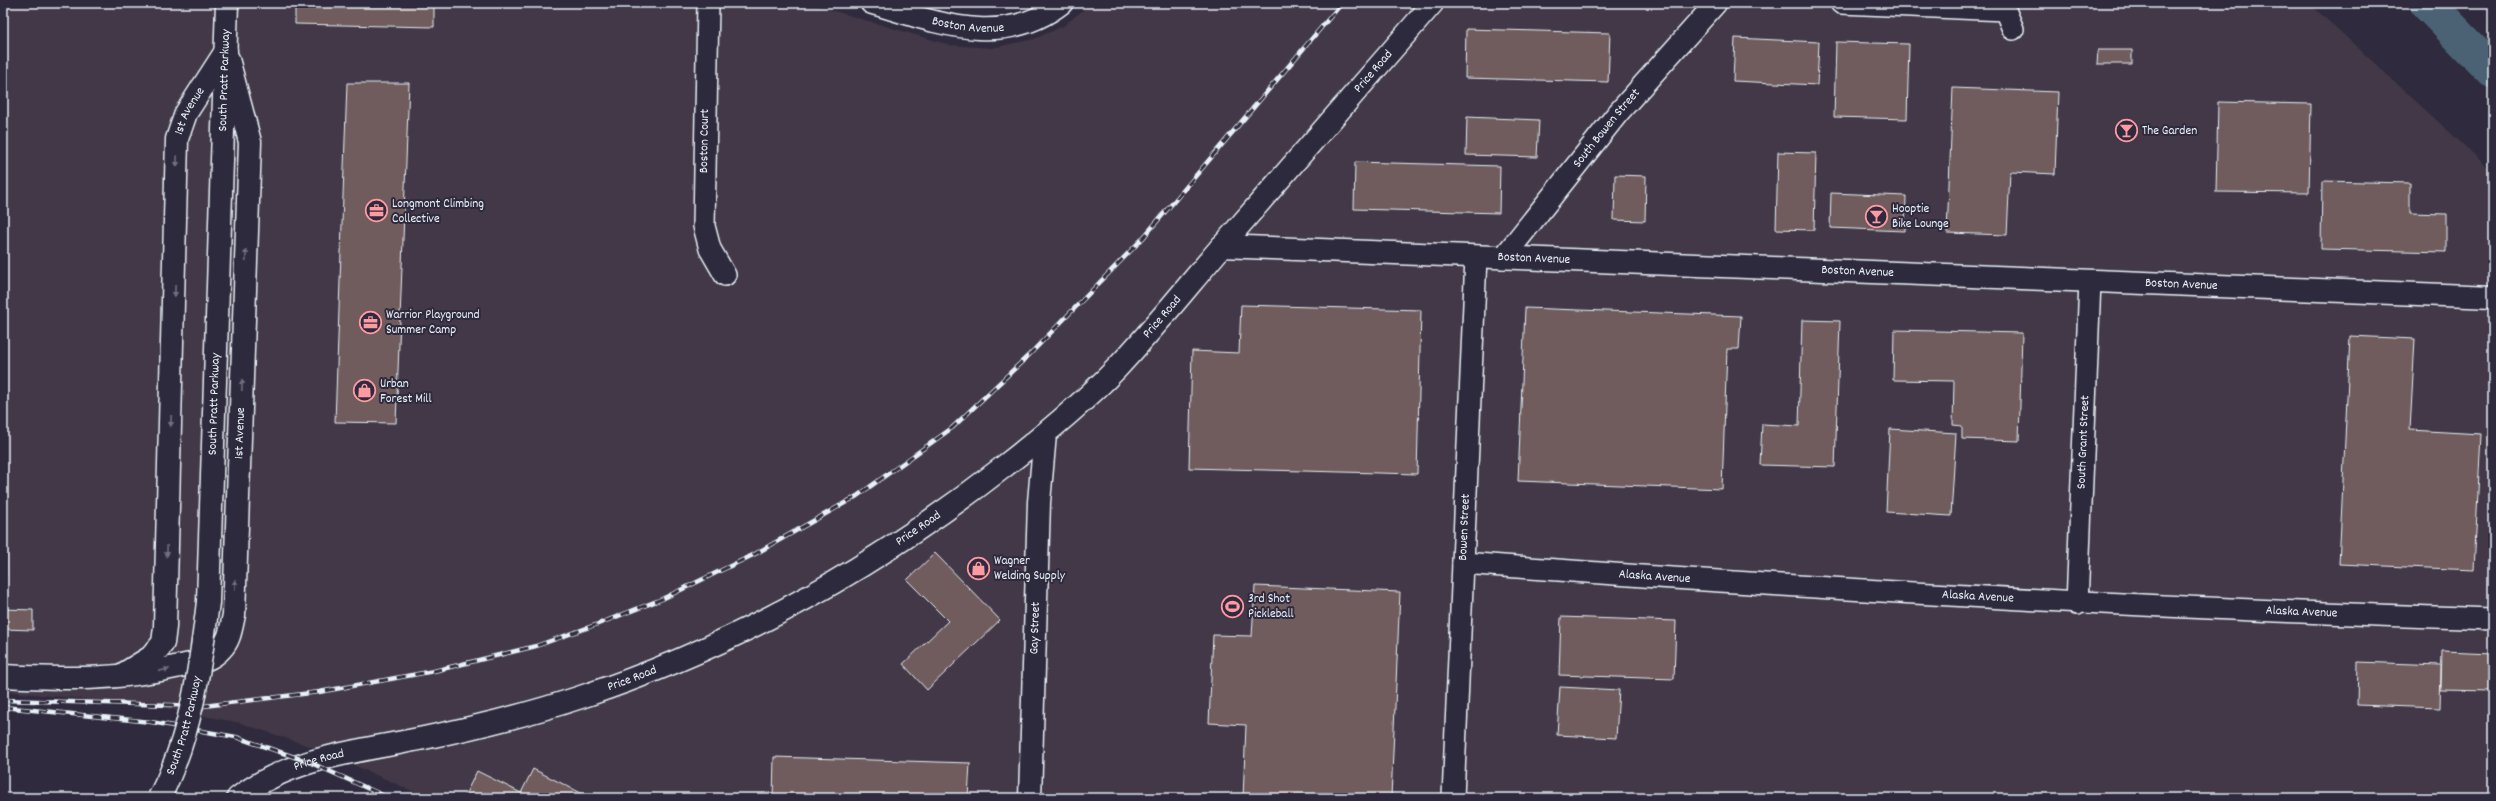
<svg xmlns="http://www.w3.org/2000/svg" width="2496" height="801" viewBox="0 0 2496 801" font-family="Dekko,sans-serif">
  <style>
    .built { fill: #423946 }
    .lines { fill: none; stroke-linecap: round; stroke-linejoin: round }
    .river { stroke: #4b6275; stroke-width: 35 }
    .building { fill: #6f5c5c; stroke: #e8f1f8 }
    .minor-casing { stroke: #e8f1f8; stroke-width: 24 }
    .tertiary-casing { stroke: #e8f1f8; stroke-width: 25 }
    .secondary-casing { stroke: #e8f1f8; stroke-width: 25 }
    .minor { stroke: #2f2a3d; stroke-width: 21 }
    .tertiary { stroke: #2f2a3d; stroke-width: 22 }
    .secondary { stroke: #2f2a3d; stroke-width: 22 }
    .rail-casing { stroke: #e8f1f8; stroke-width: 4.5 }
    .rail { stroke: #2f2a3d; stroke-width: 3; stroke-dasharray: 9; stroke-linecap: butt }
    .secondary-bridge-casing { stroke: #e8f1f8; stroke-width: 25; stroke-linecap: butt }
    .secondary-bridge { stroke: #2f2a3d; stroke-width: 22 }
    .oneway { fill: #70707e }
    .labels { text-anchor: middle; dominant-baseline: central; stroke-width: 4; stroke-linejoin: round; paint-order: stroke }
    .street-label { font-size: 13px; fill: #e8f1f8; stroke: #2f2a3d }
    .poi-label { font-size: 13px; fill: #e8f1f8; stroke: #2f2a3d; text-anchor: start }
  </style>
  <rect width="100%" height="100%" fill="#2f2a3d"/>
  <filter id="ink" filterUnits="userSpaceOnUse"><feTurbulence type="fractalNoise" baseFrequency=".025" numOctaves="2"/><feDisplacementMap in="SourceGraphic" scale="8" xChannelSelector="R" yChannelSelector="G"/><feConvolveMatrix kernelMatrix="1 2 1 2 8 2 1 2 1" color-interpolation-filters="sRGB"/></filter>
  <g filter="url(#ink)">
    <path class="built" d="M3 3H807L950 45 992 48 1034 39 1063 26 1092 3H2309L2493 172V798H428L315 748 240 723 153 706 3 691Z"/>
    <g class="lines">
      <path class="river" d="M2427 3 2493 71"/>
    </g>
    <g class="building">
      <path d="M3 3H5L3 69Z"/>
      <path d="M295 3H434V27L295 24Z"/>
      <path d="M1466 29 1610 33 1608 82 1465 78Z"/>
      <path d="M1735 38 1819 42 1817 85 1733 81Z"/>
      <path d="M1836 42 1909 44 1907 119 1834 117Z"/>
      <path d="M2098 50H2132V64H2097Z"/>
      <path d="M347 83H409L396 423 335 422Z"/>
      <path d="M1953 88 2058 92 2055 174 2010 172 2007 235 1947 233Z"/>
      <path d="M2218 102 2311 104 2309 193 2216 192Z"/>
      <path d="M1467 117 1539 120 1537 157 1466 155Z"/>
      <path d="M1778 152 1816 153 1814 230 1776 229Z"/>
      <path d="M1355 162 1500 166 1499 213 1354 209Z"/>
      <path d="M1615 175 1646 176 1645 221 1614 220Z"/>
      <path d="M2322 181 2410 183V213L2446 214V252L2321 249Z"/>
      <path d="M1831 193 1906 196 1905 231 1830 228Z"/>
      <path d="M1241 305 1421 310 1417 474 1189 468 1192 351 1239 353Z"/>
      <path d="M1525 308 1741 316 1739 349H1727L1722 489 1518 481Z"/>
      <path d="M1802 320 1840 321 1835 467 1760 465 1762 424 1799 426Z"/>
      <path d="M1894 330 2022 333 2019 441 1962 439V426L1953 425 1954 381 1893 380Z"/>
      <path d="M2350 336 2415 339 2410 430 2481 434 2474 570 2339 564Z"/>
      <path d="M1890 429 1956 433 1951 516 1886 512Z"/>
      <path d="M3 530H7L6 577H3Z"/>
      <path d="M935 553 1000 620 927 690 903 664 948 621 907 580Z"/>
      <path d="M1255 586 1400 592 1391 798H1243L1246 725 1209 723 1213 635 1252 636Z"/>
      <path d="M3 609 33 610V630L3 629Z"/>
      <path d="M1561 617 1676 621 1674 679 1559 675Z"/>
      <path d="M2442 651 2493 653 2492 691 2441 690Z"/>
      <path d="M2358 662 2441 665 2440 708 2357 705Z"/>
      <path d="M1560 687 1619 690 1616 738 1557 735Z"/>
      <path d="M774 757 970 763 968 798H773Z"/>
      <path d="M533 769 591 798 464 797 477 771 521 793Z"/>
    </g>
    <g class="lines">
      <defs>
        <g id="minor">
          <path d="M708 3 704 226 710 249 725 275"/>
          <path id="s1" d="M871 3C936 22 1002 50 1062 3"/>
          <path d="M1841 3 2005 10 2013 29"/>
          <path id="s2" d="M1222 246 1433 3"/>
          <path id="s3" d="M1503 258 1618 113 1716 3"/>
          <path id="s4" d="M1463 563C1806 589 2149 608 2493 619"/>
          <path id="s5" d="M2077 604 2090 281"/>
          <path id="s6" d="M1453 798 1476 257"/>
        </g>
        <g id="tertiary">
          <path id="s7" d="M125 673 151 657 163 643 165 627 177 139 186 113 226 51"/>
          <path id="s8" d="M3 676C68 679 115 681 180 666 194 663 211 661 221 649 230 640 231 628 234 615L250 142 228 59"/>
          <path id="s9" d="M238 798C290 757 361 751 424 738 477 727 530 714 581 697 733 647 876 566 1002 468 1042 437 1081 405 1116 369 1153 330 1187 287 1222 246L2493 297"/>
          <path id="s10" d="M1030 798 1039 502 1045 434"/>
        </g>
        <g id="secondary">
          <path id="s11" d="M208 602 227 3"/>
        </g>
      </defs>
      <use href="#minor" class="minor-casing"/>
      <use href="#tertiary" class="tertiary-casing"/>
      <use href="#secondary" class="secondary-casing"/>
      <use href="#minor" class="minor"/>
      <use href="#tertiary" class="tertiary"/>
      <use href="#secondary" class="secondary"/>
      <defs>
        <g id="rail">
          <path d="M3 700 204 706 319 692 434 671 536 646 598 624 662 599 755 554 857 496 952 428 1030 354 1143 238 1342 3"/>
          <path d="M3 707 151 722 236 737 309 762 389 798"/>
        </g>
      </defs>
      <use href="#rail" class="rail-casing"/>
      <use href="#rail" class="rail"/>
      <defs>
        <g id="secondary-bridge">
          <path id="s12" d="M159 798C191 737 200 669 208 602"/>
        </g>
      </defs>
      <use href="#secondary-bridge" class="secondary-bridge-casing"/>
      <use href="#secondary-bridge" class="secondary-bridge"/>
    </g>
    <defs><path id="oneway-solid" d="M-6-.8H1V-3.2L6.5 0L1 3.2V.8H-6Z"/></defs>
    <g class="oneway">
      <use href="#oneway-solid" transform="translate(177 161) rotate(91)"/>
      <use href="#oneway-solid" transform="translate(246 255) rotate(-88)"/>
      <use href="#oneway-solid" transform="translate(175 291) rotate(91)"/>
      <use href="#oneway-solid" transform="translate(242 385) rotate(-88)"/>
      <use href="#oneway-solid" transform="translate(171 421) rotate(92)"/>
      <use href="#oneway-solid" transform="translate(167 551) rotate(92)"/>
      <use href="#oneway-solid" transform="translate(235 585) rotate(-88)"/>
      <use href="#oneway-solid" transform="translate(164 670) rotate(-13)"/>
    </g>
  </g>
  <defs>
    <symbol id="bar-ring" viewBox="-11 -11 22 22"><circle r="9.5" fill="#2f2a3d" stroke="#ff9aa2" stroke-width="1.5"/><path d="M-6-5H6L.8 .8V4.5H3.5V6h-7V4.5H-.8V.8Z" fill="#ff9aa2"/></symbol>
    <symbol id="office-ring" viewBox="-11 -11 22 22"><circle r="9.5" fill="#2f2a3d" stroke="#ff9aa2" stroke-width="1.5"/><path d="M-6-3h4V-5.5h4V-3h4V5H-6ZM-1-4.5V-3h2v-1.5ZM-6 0V1H6V0Z" fill="#ff9aa2"/></symbol>
    <symbol id="shop-ring" viewBox="-11 -11 22 22"><circle r="9.5" fill="#2f2a3d" stroke="#ff9aa2" stroke-width="1.5"/><path d="M-5-2.5h2.3a2.7 3.5 0 0 1 5.4 0H5L5.5 6h-11ZM-1.5-2.5h3a1.5 2.3 0 0 0-3 0Z" fill="#ff9aa2"/></symbol>
    <symbol id="stadium-ring" viewBox="-11 -11 22 22"><circle r="9.5" fill="#2f2a3d" stroke="#ff9aa2" stroke-width="1.5"/><path d="M0-5a6.5 5 0 1 0 0 10a6.5 5 0 1 0 0-10ZM-3.5-1.8h7v3.6h-7Z" fill="#ff9aa2"/></symbol>
  </defs>
  <g fill-rule="evenodd">
    <use href="#bar-ring" x="2114" y="118" width="25" height="25"/>
    <use href="#office-ring" x="364" y="198" width="25" height="25"/>
    <use href="#bar-ring" x="1864" y="204" width="25" height="25"/>
    <use href="#office-ring" x="358" y="310" width="25" height="25"/>
    <use href="#shop-ring" x="352" y="378" width="25" height="25"/>
    <use href="#shop-ring" x="966" y="556" width="25" height="25"/>
    <use href="#stadium-ring" x="1220" y="594" width="25" height="25"/>
  </g>
  <g class="labels">
    <g class="street-label">
      <text stroke="none"><textPath href="#s1" startOffset="100">Boston Avenue</textPath></text>
      <text stroke="none"><textPath href="#s2" startOffset="231">Price Road</textPath></text>
      <text stroke="none"><textPath href="#s11" startOffset="522">South Pratt Parkway</textPath></text>
      <text stroke="none"><textPath href="#s7" startOffset="584">1st Avenue</textPath></text>
      <text stroke="none"><textPath href="#s3" startOffset="166">South Bowen Street</textPath></text>
      <text transform="translate(705 141) rotate(-89)">Boston Court</text>
      <text stroke="none"><textPath href="#s9" startOffset="1467">Boston Avenue</textPath></text>
      <text stroke="none"><textPath href="#s9" startOffset="1791">Boston Avenue</textPath></text>
      <text stroke="none"><textPath href="#s9" startOffset="2115">Boston Avenue</textPath></text>
      <text stroke="none"><textPath href="#s9" startOffset="1062">Price Road</textPath></text>
      <text stroke="none"><textPath href="#s11" startOffset="198">South Pratt Parkway</textPath></text>
      <text stroke="none"><textPath href="#s8" startOffset="442">1st Avenue</textPath></text>
      <text stroke="none"><textPath href="#s5" startOffset="162">South Grant Street</textPath></text>
      <text stroke="none"><textPath href="#s6" startOffset="271">Bowen Street</textPath></text>
      <text stroke="none"><textPath href="#s9" startOffset="738">Price Road</textPath></text>
      <text stroke="none"><textPath href="#s4" startOffset="192">Alaska Avenue</textPath></text>
      <text stroke="none"><textPath href="#s4" startOffset="516">Alaska Avenue</textPath></text>
      <text stroke="none"><textPath href="#s4" startOffset="840">Alaska Avenue</textPath></text>
      <text stroke="none"><textPath href="#s10" startOffset="170">Gay Street</textPath></text>
      <text stroke="none"><textPath href="#s9" startOffset="414">Price Road</textPath></text>
      <text stroke="none"><textPath href="#s12" startOffset="77">South Pratt Parkway</textPath></text>
      <text stroke="none"><textPath href="#s9" startOffset="90">Price Road</textPath></text>
    </g>
    <g class="poi-label">
      <text x="2142" y="131">The Garden</text>
      <text x="392" y="204">Longmont Climbing<tspan x="392" dy="15">Collective</tspan></text>
      <text x="1892" y="209">Hooptie<tspan x="1892" dy="15">Bike Lounge</tspan></text>
      <text x="386" y="315">Warrior Playground<tspan x="386" dy="15">Summer Camp</tspan></text>
      <text x="380" y="384">Urban<tspan x="380" dy="15">Forest Mill</tspan></text>
      <text x="994" y="561">Wagner<tspan x="994" dy="15">Welding Supply</tspan></text>
      <text x="1248" y="599">3rd Shot<tspan x="1248" dy="15">Pickleball</tspan></text>
    </g>
  </g>
  <rect width="2496" height="801" fill="none" stroke="#2f2a3d" stroke-width="16"/>
  <rect x="8" y="8" width="2480" height="785" fill="none" stroke="#e8f1f8" stroke-width="1.5" filter="url(#ink)"/>
</svg>
